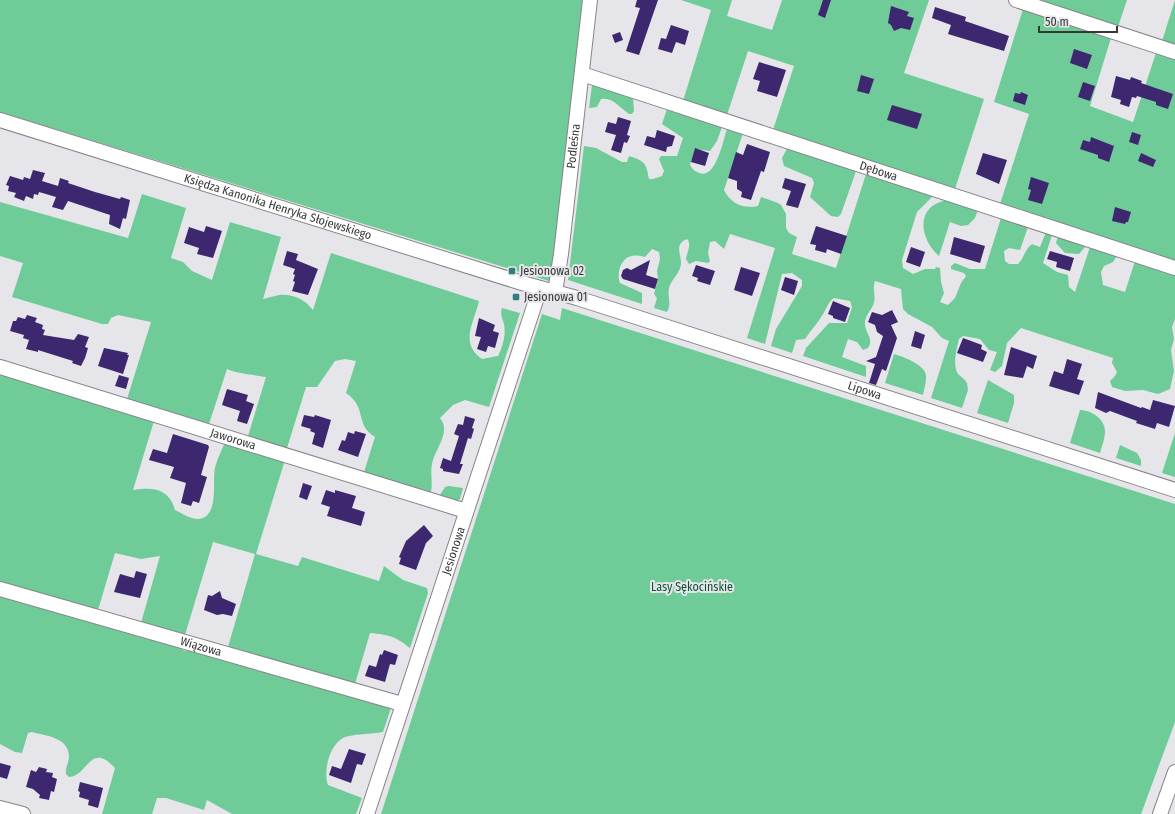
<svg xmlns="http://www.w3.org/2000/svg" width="1175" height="814" viewBox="0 0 1175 814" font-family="'Fira Sans Condensed',sans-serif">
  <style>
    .green { fill: #6fcb97 }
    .building { fill: #3d286f }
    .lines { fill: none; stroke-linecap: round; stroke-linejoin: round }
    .minor-casing { stroke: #868589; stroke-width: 16 }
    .minor { stroke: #fff; stroke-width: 14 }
    .poi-dot { fill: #337c80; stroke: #e6e6ea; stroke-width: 1.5 }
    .labels { text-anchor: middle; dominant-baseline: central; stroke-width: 4; stroke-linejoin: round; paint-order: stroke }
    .street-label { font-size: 12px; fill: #373738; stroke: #e6e6ea }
    .poi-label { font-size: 12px; fill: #373738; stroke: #e6e6ea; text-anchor: start }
    .park-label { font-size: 12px; fill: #095433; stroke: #e6e6ea }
  </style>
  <rect width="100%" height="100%" fill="#e6e6ea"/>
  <g class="green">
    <path d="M0 0H583L556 253 549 281 0 112Z"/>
    <path d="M681 0H732L727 16 772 30 782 0H929L904 73 984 99 955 189 773 130 794 66 748 51 727 115 683 101 711 10Z"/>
    <path d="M1036 0H1127L1118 27Z"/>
    <path d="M1175 0V45L1162 41Z"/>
    <path d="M1023 9 1111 38 1090 106 1133 122 1156 53 1175 59V261L1000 204 1029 114 994 102Z"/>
    <path d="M592 85 633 98 634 111 632 114H629C619 107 613 97 601 99L597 107 589 108Z"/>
    <path d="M667 109 722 127 717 141 710 151 695 149 690 165C693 170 695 171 699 173 716 180 723 140 727 129L743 133 724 190C731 204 743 209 758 206L761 197 778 203 781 205 786 214V228L789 233 797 237 792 254 836 268 866 174 933 196 917 212 902 260 903 268 913 274 925 269H935L936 267 940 268 941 282 944 293 940 302 948 305 955 298 961 283 966 276 964 273 951 269V266L955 263 970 269H985L1001 218 1028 227 1020 250 1009 248 1004 251 1005 261 1009 264H1018C1024 258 1025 249 1032 244L1040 247 1046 232 1052 235 1043 263 1057 272 1068 275 1069 287 1075 292 1090 247 1117 256 1113 262 1104 266 1101 272 1103 285 1125 292 1135 261 1175 275V319L1172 327 1174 339 1171 350 1174 371 1170 389 1158 394 1143 390 1125 391 1112 387 1110 381 1115 376 1117 372 1112 363 1113 358 1021 328 1007 343 1002 366 995 372 990 370 997 352 989 350 980 339 963 336 959 339C957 348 952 365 958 374 961 377 965 379 967 383L968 390 962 408 931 398 949 341 942 338 932 327 908 314 903 309 901 289 875 281C872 289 876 295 874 302 872 311 864 315 865 325 866 334 874 339 868 348L863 350 857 342 848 339 842 357 866 366V377L803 356 806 348 829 323H847L852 307 850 301 834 298C828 302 827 308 823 314 818 323 811 330 805 339L796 340 792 353 771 346 776 329 802 286V280L792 273 782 274 765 344 747 338 775 248 730 234 724 249 715 241 710 242 708 253 710 261 708 263 696 261 689 264 686 259C687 252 692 244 687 239 674 244 681 254 681 263 681 273 671 279 669 288 667 297 672 303 667 312L654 308 657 298 654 294 658 279 657 271 660 259 659 252 652 249 645 257C641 256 636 255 632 256 621 257 616 274 620 283L642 293V304L568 280 584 146 596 148 622 162H627L629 156C645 161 646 163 649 179H653L662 176 664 171 659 159 661 156H677L683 138 662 124Z"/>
    <path d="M788 147 856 171 841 214 838 217 831 216 810 197 814 183 812 178 784 166 782 158Z"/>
    <path d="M142 194 186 208 171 258 183 262 192 271 212 280 230 222 281 237 263 299C268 298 274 296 279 295 292 293 306 300 313 310L331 253 479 301C474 323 459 343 482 359L498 356C503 346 506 335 504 324 502 318 500 313 502 308L520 313 489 407 465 400 453 405 440 418C452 432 434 450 432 464 430 473 433 482 431 492L364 472 375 437C354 424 368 408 346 393L356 361 345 359 335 361 317 387H306L287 448 248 436 266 377C255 375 234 373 227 369L209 424 127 399 151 322 118 315 111 318 108 324H102L12 297 23 263 0 256V202L128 238Z"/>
    <path d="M947 200 978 210 975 218 968 225 961 226 950 222 939 256C919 238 915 206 947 200Z"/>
    <path d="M1058 236 1086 246 1079 254 1065 253 1056 243Z"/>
    <path d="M562 308 1175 504V722L1141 814H381L542 314 560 320Z"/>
    <path d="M894 354C904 357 920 363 925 372 928 378 924 389 923 395L885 383Z"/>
    <path d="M0 373 154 421 133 490C152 487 169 488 175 510 182 513 190 519 198 519 220 518 212 480 215 468 217 459 222 450 225 442L285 460 256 554 298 566 302 557 379 581 384 566 403 580 427 588 428 593 410 648C395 636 389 635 370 633L355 684 228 647 255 554 213 542 185 635 141 623 160 556 141 559 115 553 98 610 0 582Z"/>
    <path d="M988 380 1014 395V403L1008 423 977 413Z"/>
    <path d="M1080 410C1091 410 1105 419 1105 431 1105 438 1102 446 1100 453L1070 443Z"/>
    <path d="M1175 433V477L1162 473Z"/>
    <path d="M1120 445 1137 453 1141 460V466L1116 458Z"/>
    <path d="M449 486 463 488 460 499 457 501 440 495 445 487Z"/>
    <path d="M0 595 179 647C182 651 187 652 192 650L391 708 383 732C374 734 350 734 343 738 329 746 323 771 328 785L362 798 356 814H232L207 800 204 810 166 798H157L152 814H102L115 768C90 741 88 776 69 777L66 774C65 768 69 762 69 756 68 737 46 736 32 732L28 733 22 753 15 752 0 744Z"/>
  </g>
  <g class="building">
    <path d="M637 0H658L639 55 626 51 640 8 635 7Z"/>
    <path d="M823 0H831L825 18 818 15Z"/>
    <path d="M891 6 909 12 907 16 914 18 910 30 901 28 894 31 891 25 888 23Z"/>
    <path d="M935 7 966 17 965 21 1009 36 1004 51 948 34 951 25 932 18Z"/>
    <path d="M671 25 689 31 685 45 676 42 672 53 658 49 661 38 666 39Z"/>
    <path d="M620 32 623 40 615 43 612 35Z"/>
    <path d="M1074 49 1092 55 1087 69 1070 63Z"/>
    <path d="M759 62 786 70 777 97 757 91 760 81 753 79Z"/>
    <path d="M861 75 874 79 869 94 857 91Z"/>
    <path d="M1116 76 1130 80 1131 77 1142 81 1141 83 1173 94 1168 109 1156 105V102L1137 96 1136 98 1132 97 1129 107 1120 104 1121 100 1111 97Z"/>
    <path d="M1083 82 1095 86 1090 101 1078 97Z"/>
    <path d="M1021 92 1028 95 1025 105 1013 101 1015 93 1020 94Z"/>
    <path d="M892 105 922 114 917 129 887 120Z"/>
    <path d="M618 117 631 121 627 135 630 136 627 143 624 142 621 153 611 150 616 135 605 132 608 122 616 124Z"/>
    <path d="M657 130 675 136 672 146 667 147 666 152 644 145 647 136 655 138Z"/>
    <path d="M1132 132 1141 135 1138 145 1129 142Z"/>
    <path d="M1091 137 1114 146 1109 162 1098 158V155L1080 149 1083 140 1090 142Z"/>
    <path d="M747 144 770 152 764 172 761 171 751 200 741 197 742 192 737 189V181L728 178 736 152 743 155Z"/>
    <path d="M695 148 709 153 705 166 691 162Z"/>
    <path d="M983 153 1007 160 999 184 976 174Z"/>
    <path d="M1141 153 1156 160 1153 167 1138 161Z"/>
    <path d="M33 170 45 173 42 181 58 186 60 178 69 181 68 183 95 192 120 199 121 197 130 200 126 219 123 218 120 229 109 224 110 215 68 201 63 210 52 207 56 197 39 192 38 195 34 194 33 199 26 196 24 201 14 197 16 193 8 191 9 186 6 185 10 176 23 180 24 177 30 179Z"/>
    <path d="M1031 177 1049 183 1042 204 1028 200 1031 190 1028 189Z"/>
    <path d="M785 178 806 184 798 208 786 205 791 191 782 188Z"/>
    <path d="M1115 207 1131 212 1128 222H1126L1125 224 1112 221Z"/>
    <path d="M206 226 222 231 213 258 197 254 199 248 184 243 189 227 204 232Z"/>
    <path d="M816 226 847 236 841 254 827 249 826 253 815 250 816 245 810 244Z"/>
    <path d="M954 237 985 246 980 263 950 254Z"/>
    <path d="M911 247 925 252 920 267 906 262Z"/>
    <path d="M287 251 298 254 296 260 318 269 308 295 292 291 295 282 293 281 295 275 293 274 295 269 283 265Z"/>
    <path d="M1050 251 1074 258 1070 271 1056 267 1057 262 1047 259Z"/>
    <path d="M650 260 646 275 658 279 655 289 623 279 621 276 623 270 627 268 631 270Z"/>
    <path d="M696 265 715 271 710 285 697 281 698 278 692 276Z"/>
    <path d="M741 267 760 273 752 296 734 290Z"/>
    <path d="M785 277 798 281 794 295 781 290Z"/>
    <path d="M833 301 850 308 845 322 833 318V316L828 314Z"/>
    <path d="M892 310 898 322 891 325 897 338 886 371 882 369 876 385 869 383 875 364 866 361 876 357 883 336 877 332 875 325 868 322 872 312 882 315Z"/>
    <path d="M27 315 37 318 35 322 43 325 42 329 45 330 43 335 74 340 78 334 89 337 85 347 88 348 85 358 81 366 72 363 73 361 38 350V352L26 349 29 340 23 338 24 335 10 331 13 321H16L18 317 25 319Z"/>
    <path d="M479 318 495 325 493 331 499 333 495 348 488 346 486 352 477 349 481 337 475 336Z"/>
    <path d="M915 331 925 335 921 349 911 346Z"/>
    <path d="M963 338 982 345 981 349 987 352 983 362 957 353Z"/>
    <path d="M1011 347 1037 356 1033 369 1027 366 1023 378 1004 375Z"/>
    <path d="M104 348 128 353 127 355H129L123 374 98 366Z"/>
    <path d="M1067 359 1082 364 1077 379 1084 381 1079 395 1049 386 1054 371 1063 374Z"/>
    <path d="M119 375 129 378 126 389 115 386Z"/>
    <path d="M227 389 248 395 246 401 254 404 247 424 237 421 240 411 222 405Z"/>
    <path d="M1098 392 1141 408 1142 407 1150 410 1153 400 1175 406 1169 427 1157 423 1155 429 1136 423 1137 421 1110 411 1106 413 1095 408Z"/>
    <path d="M304 415 314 417 315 415 331 420 323 448 312 444 315 433 310 431 311 429 301 426Z"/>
    <path d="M465 416 475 419 472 428 474 429 471 439 468 438 460 464H463L459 474 443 471V469L440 468 443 458 451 461 459 436 454 434 458 424 463 425Z"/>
    <path d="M355 431 366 434 358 457 338 450 342 440 345 441 348 432 354 434Z"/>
    <path d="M173 434 208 445 209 447 201 475 207 477 199 503 193 501 191 506 181 503 186 483 170 478 174 467 149 460 153 449 167 453Z"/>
    <path d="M303 483 312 486 307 500 299 497Z"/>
    <path d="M326 490 335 493V490L356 496 352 508 365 512 361 526 327 516 330 507 321 504Z"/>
    <path d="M424 525 433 536 426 543 416 570 399 564 401 558 399 557 406 541Z"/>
    <path d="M136 571 147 574 140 598 114 592 120 574 134 578Z"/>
    <path d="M220 591 222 598 236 604 232 616 223 614 217 615 204 610 208 595 212 596Z"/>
    <path d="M384 650 398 655 395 665 390 664 385 682 365 676 369 665 376 667 380 654 382 655Z"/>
    <path d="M349 749 366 754 362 765 357 764 351 783 329 775 332 766 341 769Z"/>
    <path d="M0 763 11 766 7 779 0 777Z"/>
    <path d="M39 767 47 769 46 772 53 773 52 777 57 779 54 792 51 791 49 800 39 798 40 795 33 789 26 787 31 770 36 772Z"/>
    <path d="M80 782 103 788 98 808 88 805 89 800 79 797 80 792 78 791Z"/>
  </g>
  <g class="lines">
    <defs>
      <g id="minor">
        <path d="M1016 0 1175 52"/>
        <path id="s1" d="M582 74 1175 268"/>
        <path id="s2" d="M0 120 522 283 577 298 1175 490"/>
        <path id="s3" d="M555 292 561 254 590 0"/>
        <path id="s4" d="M0 367 466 511"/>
        <path id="s5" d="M0 589 402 704"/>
        <path d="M0 808 23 814"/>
        <path id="s6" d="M367 814 540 288"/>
        <path d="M1160 814 1175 772"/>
      </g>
    </defs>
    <use href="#minor" class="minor-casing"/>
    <use href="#minor" class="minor"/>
  </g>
  <g class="poi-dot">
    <rect x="508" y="267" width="8" height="8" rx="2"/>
    <rect x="512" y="293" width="8" height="8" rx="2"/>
  </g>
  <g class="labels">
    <g class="street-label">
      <text stroke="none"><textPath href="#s3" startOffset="147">Podleśna</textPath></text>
      <text stroke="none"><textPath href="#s1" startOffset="312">Dębowa</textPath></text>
      <text stroke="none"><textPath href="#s2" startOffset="291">Księdza Kanonika Henryka Słojewskiego</textPath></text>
      <text stroke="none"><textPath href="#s2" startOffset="906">Lipowa</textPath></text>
      <text stroke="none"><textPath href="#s4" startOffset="244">Jaworowa</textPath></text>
      <text stroke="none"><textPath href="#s6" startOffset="277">Jesionowa</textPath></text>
      <text stroke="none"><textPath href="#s5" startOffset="209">Wiązowa</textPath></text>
    </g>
    <g class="poi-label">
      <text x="520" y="271">Jesionowa 02</text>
      <text x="524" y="297">Jesionowa 01</text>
    </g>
    <g class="park-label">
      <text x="692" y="587">Lasy Sękocińskie</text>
    </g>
  </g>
  <path d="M1039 26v6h78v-6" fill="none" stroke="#373738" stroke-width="2"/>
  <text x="1045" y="26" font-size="12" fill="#373738" stroke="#e6e6ea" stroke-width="3" paint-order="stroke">50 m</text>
</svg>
